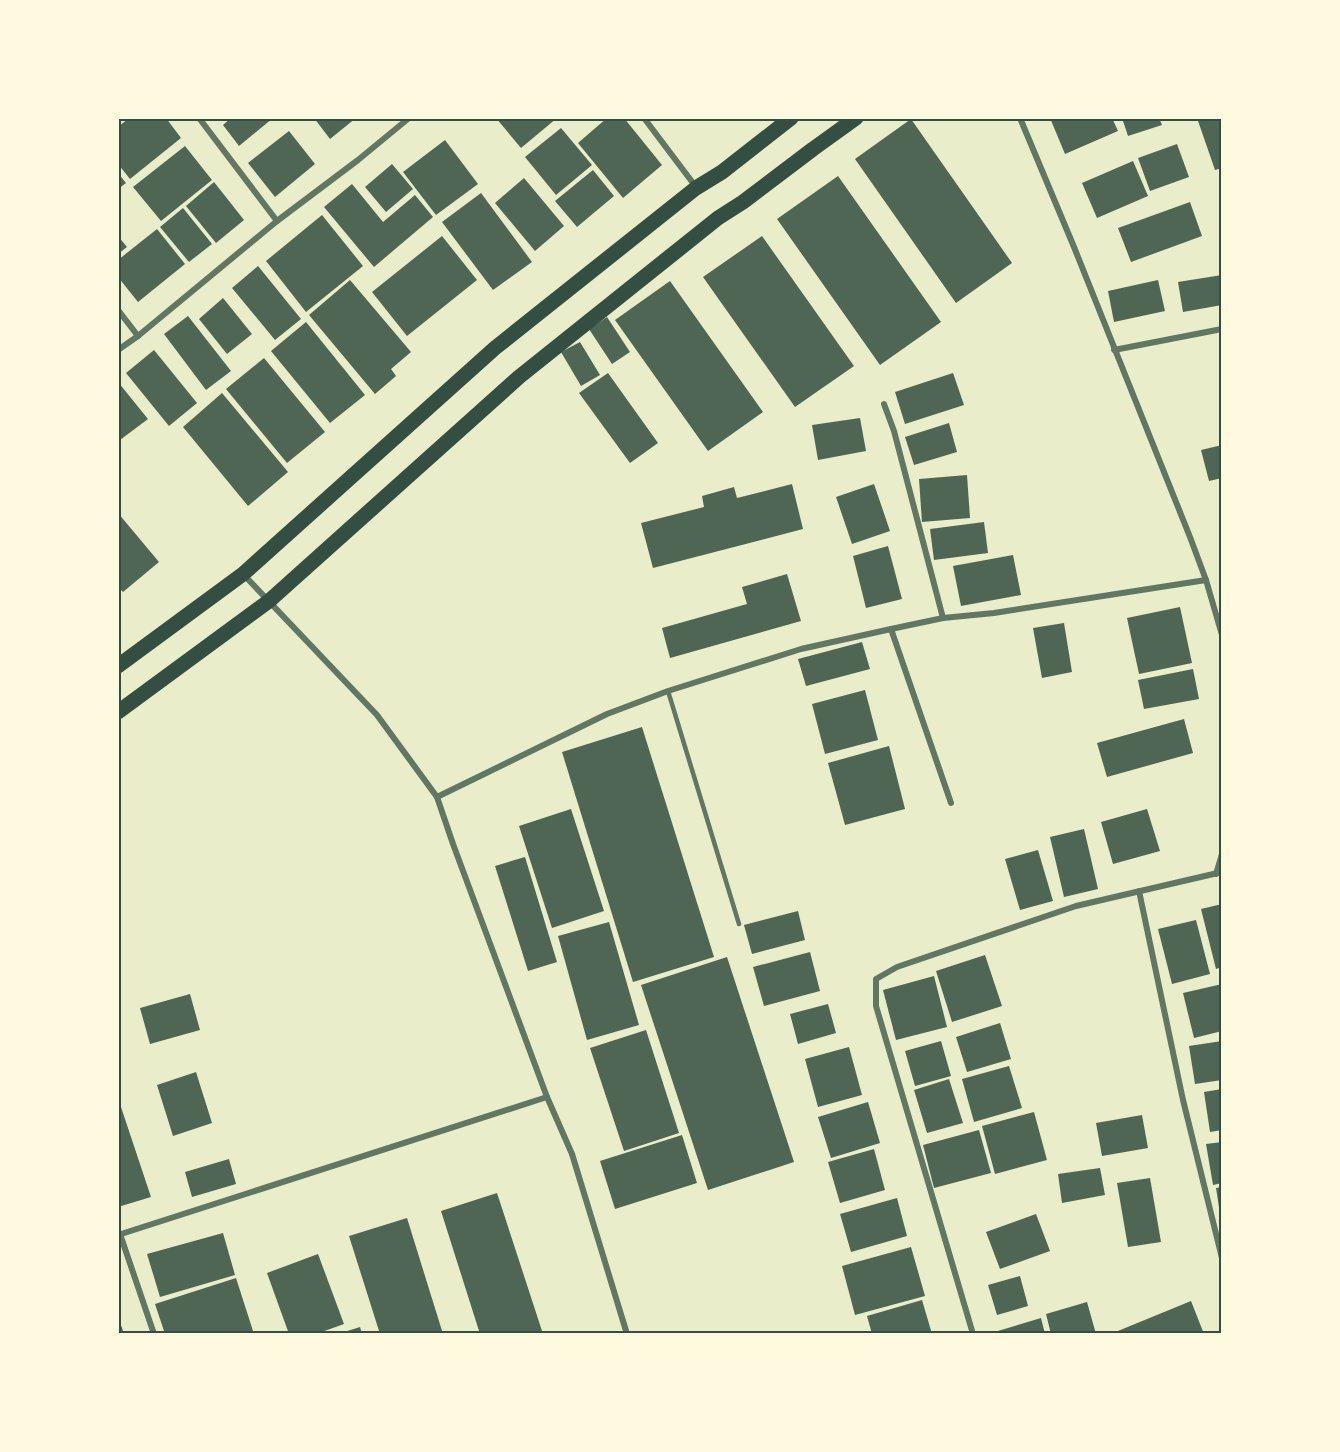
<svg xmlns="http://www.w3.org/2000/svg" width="1340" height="1452" viewBox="0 0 1340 1452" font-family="'Archivo Narrow',sans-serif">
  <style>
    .building { fill: #4f6655 }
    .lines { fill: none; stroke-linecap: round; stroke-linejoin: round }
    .service { stroke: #617663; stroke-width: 4.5 }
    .minor { stroke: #617663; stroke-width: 6 }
    .primary { stroke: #344e41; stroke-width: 15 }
    .neatline { fill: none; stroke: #344e41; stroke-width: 2 }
  </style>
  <rect width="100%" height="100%" fill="#e9edc9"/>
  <g class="building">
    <path d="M129 118H166L181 138 130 179 118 164V127Z"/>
    <path d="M231 118H273L239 146 223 125Z"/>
    <path d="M314 118H356L330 139Z"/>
    <path d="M496 118H557L521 148Z"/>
    <path d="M607 118H624L662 165 623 198 578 143Z"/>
    <path d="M1050 118H1112L1118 131 1065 154Z"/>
    <path d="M1122 118H1159L1162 125 1128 136Z"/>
    <path d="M1197 118H1222V168L1215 170Z"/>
    <path d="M911 119 1012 263 956 303 855 159Z"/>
    <path d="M561 128 592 165 556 195 525 157Z"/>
    <path d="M289 131 315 164 275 197 248 163Z"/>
    <path d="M445 140 478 184 436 215 403 172Z"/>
    <path d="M1177 144 1189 177 1150 191 1138 158Z"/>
    <path d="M185 146 212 180 161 221 133 187Z"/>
    <path d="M1133 161 1148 196 1097 218 1082 183Z"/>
    <path d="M392 164 413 189 386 212 365 187Z"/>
    <path d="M593 170 614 196 577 227 555 201Z"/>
    <path d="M118 173 126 183 118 189Z"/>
    <path d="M838 176 941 322 880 365 777 219Z"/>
    <path d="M524 178 564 226 535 251 495 203Z"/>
    <path d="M214 182 244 220 216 243 186 206Z"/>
    <path d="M352 184 383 222 415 195 433 217 374 267 324 207Z"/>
    <path d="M481 193 532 262 493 290 442 222Z"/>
    <path d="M1190 202 1202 236 1131 262 1118 228Z"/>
    <path d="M183 208 212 244 189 262 160 227Z"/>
    <path d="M322 215 363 266 306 312 266 261Z"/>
    <path d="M157 229 185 264 138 302 118 277V260Z"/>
    <path d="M118 236 127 247 118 254Z"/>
    <path d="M442 236 477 280 407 336 372 292Z"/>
    <path d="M762 236 854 366 795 407 703 277Z"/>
    <path d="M258 266 301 319 275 340 232 288Z"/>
    <path d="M1222 275V305L1183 312 1178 282Z"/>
    <path d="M350 280 411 352 391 369 396 376 375 394 309 315Z"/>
    <path d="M1158 280 1165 311 1114 322 1108 291Z"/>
    <path d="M670 281 763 412 708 451 615 320Z"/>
    <path d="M223 298 252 334 227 354 199 319Z"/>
    <path d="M188 316 231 371 206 390 164 334Z"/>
    <path d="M607 317 630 352 612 364 589 329Z"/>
    <path d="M306 322 365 395 330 423 271 351Z"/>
    <path d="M580 342 600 375 581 386 561 352Z"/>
    <path d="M154 350 197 403 169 426 126 373Z"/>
    <path d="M264 358 325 432 287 463 226 389Z"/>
    <path d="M608 373 658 443 630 463 579 393Z"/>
    <path d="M953 373 964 405 905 424 895 392Z"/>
    <path d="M118 382 148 419 120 440 118 439Z"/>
    <path d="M222 393 288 472 248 506 183 427Z"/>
    <path d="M860 418 866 451 818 460 812 425Z"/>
    <path d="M949 423 957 452 914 465 905 437Z"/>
    <path d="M1222 445V478L1209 481 1201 450Z"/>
    <path d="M967 475 970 518 922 522 919 479Z"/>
    <path d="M792 484 803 529 653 568 641 523 704 507 702 496 734 487 737 498Z"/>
    <path d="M874 484 890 531 852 544 836 497Z"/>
    <path d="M118 513 159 562 123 592 118 587Z"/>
    <path d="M984 522 988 553 934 560 930 529Z"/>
    <path d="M888 546 902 599 866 608 853 556Z"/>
    <path d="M1013 555 1021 595 961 606 953 566Z"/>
    <path d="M787 574 801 621 670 658 662 628 747 604 742 587Z"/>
    <path d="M1180 607 1192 663 1139 674 1127 618Z"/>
    <path d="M1064 623 1072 672 1042 678 1033 628Z"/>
    <path d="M862 642 870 669 806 686 798 659Z"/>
    <path d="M1193 669 1199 699 1144 709 1138 680Z"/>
    <path d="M865 690 878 740 825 754 812 704Z"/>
    <path d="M1184 719 1193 753 1107 777 1097 743Z"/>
    <path d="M642 727 714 957 633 982 562 752Z"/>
    <path d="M889 746 905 809 845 825 828 763Z"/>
    <path d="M571 809 604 911 552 928 519 826Z"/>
    <path d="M1147 809 1160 851 1113 864 1101 822Z"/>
    <path d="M1084 829 1098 889 1064 897 1050 837Z"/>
    <path d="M1038 850 1053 901 1020 910 1005 859Z"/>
    <path d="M525 857 557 962 528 971 495 866Z"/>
    <path d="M1222 904V967L1216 969 1201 909Z"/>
    <path d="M798 911 805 940 752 954 744 925Z"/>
    <path d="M1196 920 1210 974 1172 984 1158 929Z"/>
    <path d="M609 922 639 1025 587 1040 558 936Z"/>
    <path d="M810 952 820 991 764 1006 753 967Z"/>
    <path d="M985 955 1002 1006 952 1022 936 971Z"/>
    <path d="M727 957 794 1162 708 1190 641 985Z"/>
    <path d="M934 976 947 1027 896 1040 883 990Z"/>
    <path d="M1222 984V1031L1194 1038 1183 993Z"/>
    <path d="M190 994 200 1030 150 1044 140 1008Z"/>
    <path d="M828 1004 836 1033 798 1044 790 1014Z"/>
    <path d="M1000 1023 1011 1059 967 1072 956 1037Z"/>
    <path d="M646 1030 679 1133 624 1151 590 1048Z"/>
    <path d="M941 1041 951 1076 915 1086 905 1051Z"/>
    <path d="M1222 1041V1080L1195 1084 1189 1046Z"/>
    <path d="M849 1047 862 1095 818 1107 805 1059Z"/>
    <path d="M1009 1066 1022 1108 974 1122 962 1079Z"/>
    <path d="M196 1072 212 1123 173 1136 157 1085Z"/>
    <path d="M949 1079 963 1123 927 1133 914 1090Z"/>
    <path d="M1222 1089V1130L1210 1132 1204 1092Z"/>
    <path d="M118 1098 151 1197 118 1207Z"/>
    <path d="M868 1102 880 1143 831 1158 818 1117Z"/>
    <path d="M1034 1112 1047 1160 995 1174 982 1126Z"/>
    <path d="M1142 1115 1148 1148 1102 1156 1096 1123Z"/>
    <path d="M979 1130 991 1173 934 1188 923 1145Z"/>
    <path d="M682 1135 697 1183 615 1209 600 1161Z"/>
    <path d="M1222 1142V1183L1213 1185 1206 1144Z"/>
    <path d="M874 1149 885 1190 840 1203 828 1162Z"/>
    <path d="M229 1159 236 1184 192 1197 185 1172Z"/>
    <path d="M1100 1168 1105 1195 1062 1203 1058 1174Z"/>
    <path d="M1150 1178 1161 1242 1128 1247 1117 1183Z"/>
    <path d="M1222 1187V1214H1220L1216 1188Z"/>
    <path d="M497 1193 543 1334H480L441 1211Z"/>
    <path d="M897 1198 907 1236 851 1252 840 1214Z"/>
    <path d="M1036 1214 1050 1251 1000 1269 986 1232Z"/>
    <path d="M407 1218 443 1334H380L349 1236Z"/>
    <path d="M223 1233 235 1275 160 1297 147 1254Z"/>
    <path d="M911 1247 925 1296 855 1315 842 1266Z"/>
    <path d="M318 1254 344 1324 316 1334H289L267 1273Z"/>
    <path d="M1020 1276 1028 1306 997 1315 988 1285Z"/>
    <path d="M236 1278 254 1334H165L155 1304Z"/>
    <path d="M922 1300 932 1334H872L867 1316Z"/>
    <path d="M1191 1301 1204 1334H1113V1333Z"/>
    <path d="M1087 1302 1096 1334H1051L1046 1314Z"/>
    <path d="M1041 1318 1045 1334H991V1333Z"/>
    <path d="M119 1319 124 1334H118Z"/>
    <path d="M360 1327 362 1334H341V1333Z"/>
  </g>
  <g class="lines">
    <path class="service" d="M668 691 739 924"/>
    <g class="minor">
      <path d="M199 118 277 221"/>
      <path d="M644 118 696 187"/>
      <path d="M1020 118 1074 247 1190 537 1206 580 1222 635"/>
      <path d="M118 310 138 336"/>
      <path d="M118 350 138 336 277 221 358 160 409 118"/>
      <path d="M1114 350 1222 329"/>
      <path d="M884 404 894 431 943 618"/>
      <path d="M243 574 377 715 437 797 453 844 547 1097 572 1154 627 1334"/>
      <path d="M891 629 943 618 994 613 1206 580"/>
      <path d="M437 797 607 714 668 691 801 649 891 629 951 803"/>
      <path d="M1216 874 1222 854"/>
      <path d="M1139 891 1183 1100 1222 1258"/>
      <path d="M120 1234 154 1334"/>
      <path d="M118 1235 547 1097"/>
      <path d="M973 1334 876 1006V979L897 967 1076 906 1222 872"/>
    </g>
    <g class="primary">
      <path d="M118 666 243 574 495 348 696 188 722 172 791 118"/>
      <path d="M118 712 269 601 519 377 718 218 743 202 813 149 856 118"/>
    </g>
  </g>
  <rect width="1340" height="1452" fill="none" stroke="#fefae0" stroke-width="240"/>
  <rect x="120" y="120" width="1100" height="1212" class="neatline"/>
</svg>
